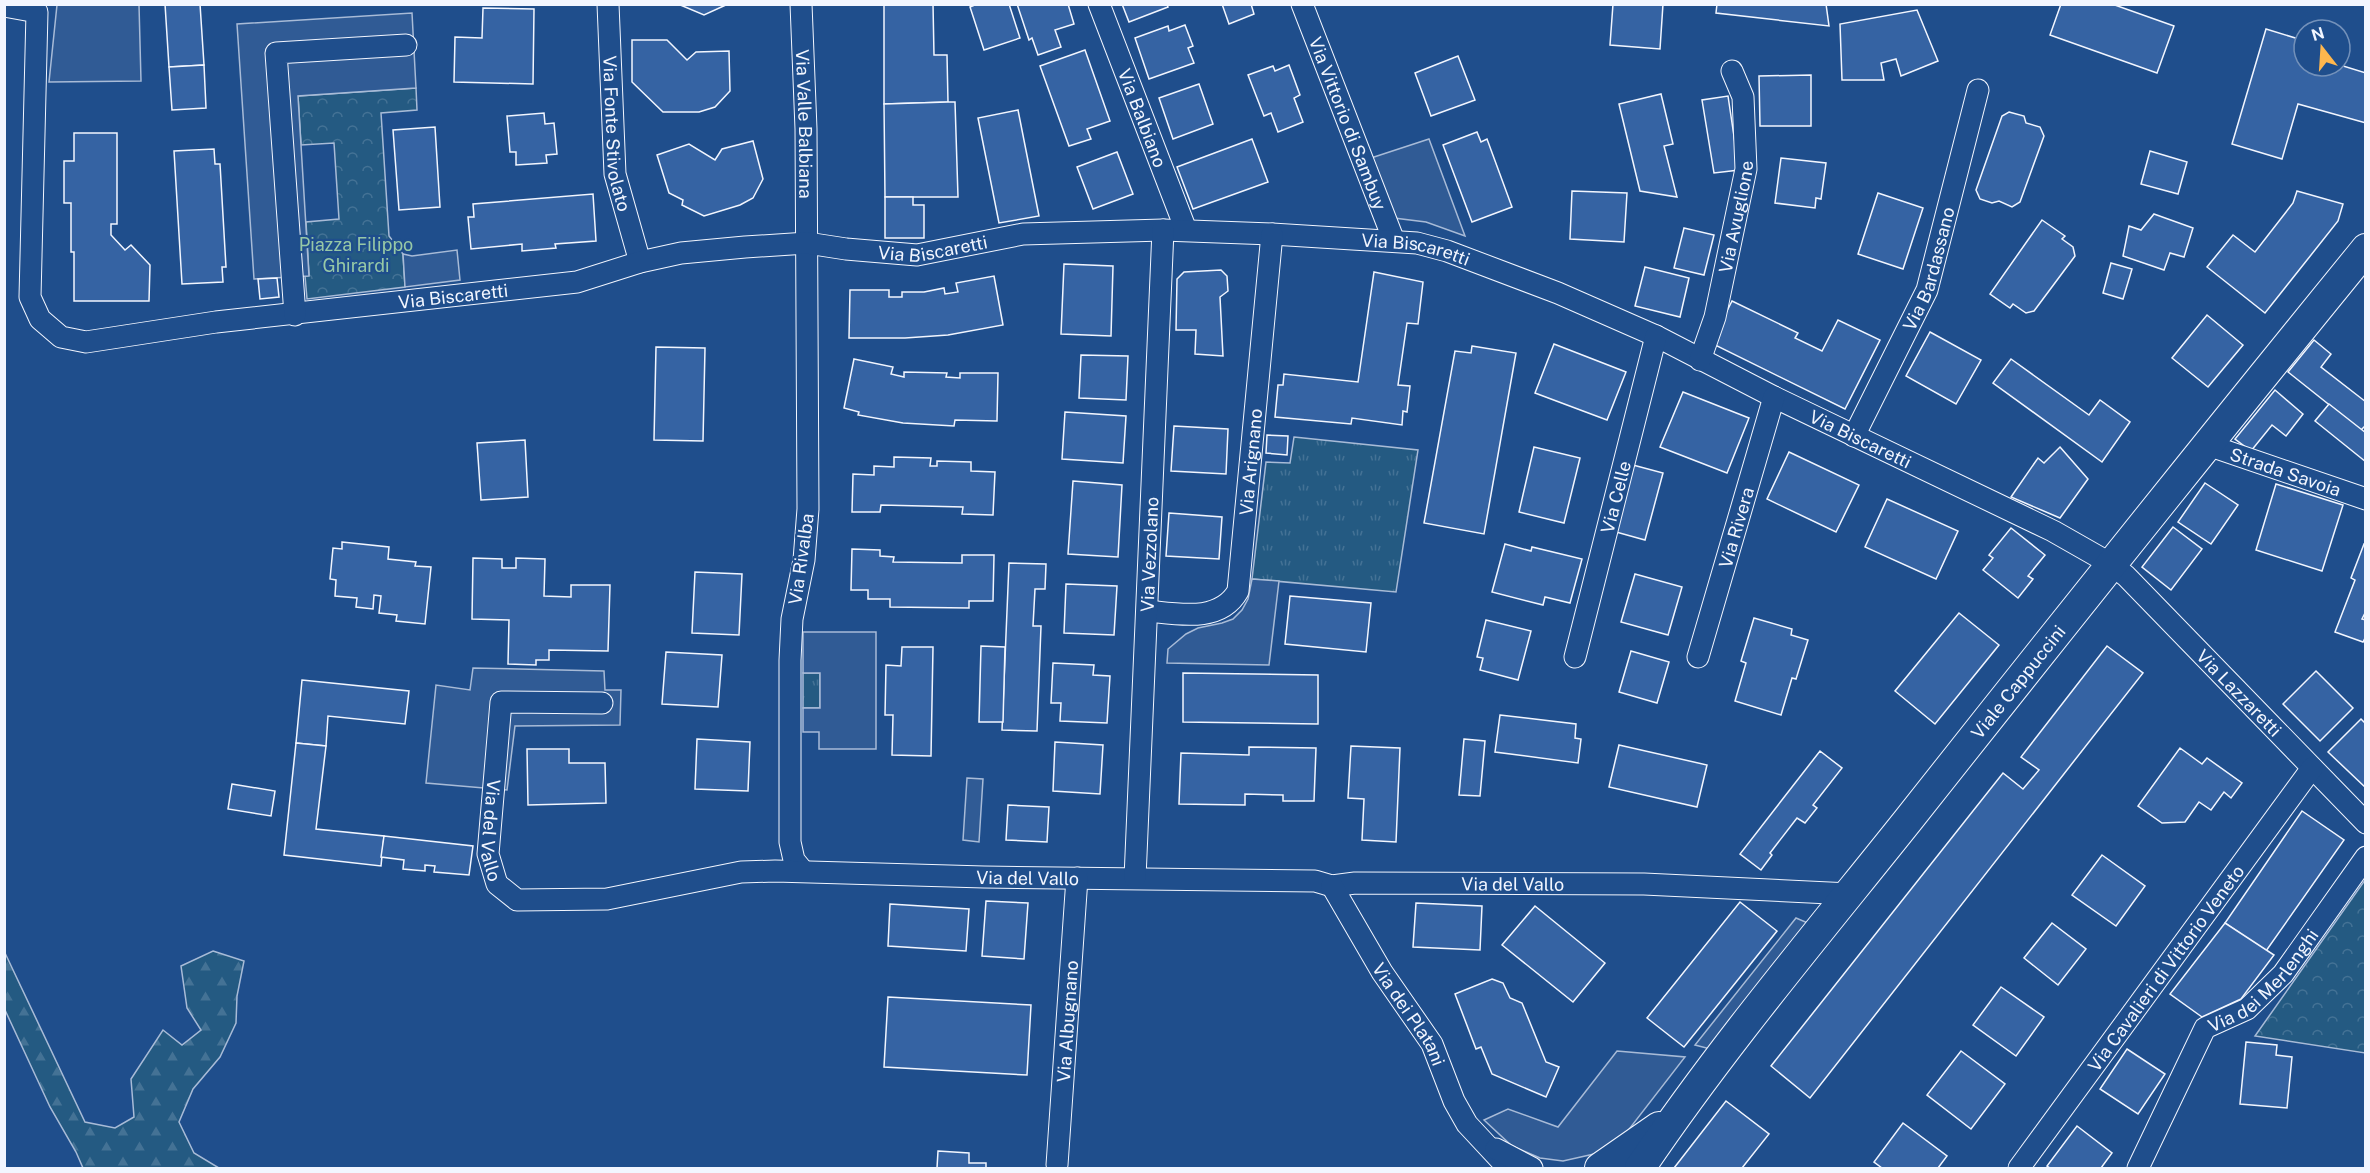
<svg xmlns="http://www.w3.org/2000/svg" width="2370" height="1173" viewBox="0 0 2370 1173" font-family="'Public Sans',sans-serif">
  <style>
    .grass { fill: url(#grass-tufts); stroke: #a8bbd7; stroke-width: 1.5 }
    .forest { fill: url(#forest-firs); stroke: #a8bbd7; stroke-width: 1.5 }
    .park { fill: url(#park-crowns); stroke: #a8bbd7; stroke-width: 1.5 }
    .parking { fill: #305b95; stroke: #a8bbd7; stroke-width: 1.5 }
    .building { fill: #3563a3; stroke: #f2f6ff; stroke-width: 1.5 }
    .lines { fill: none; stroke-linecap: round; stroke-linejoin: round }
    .street-casing { stroke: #f2f6ff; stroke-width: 23 }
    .secondary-casing { stroke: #f2f6ff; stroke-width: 32 }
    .street { stroke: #1f4e8c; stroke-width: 21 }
    .secondary { stroke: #1f4e8c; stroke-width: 30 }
    .labels { text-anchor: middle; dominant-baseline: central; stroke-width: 4.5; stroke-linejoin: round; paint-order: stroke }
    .street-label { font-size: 18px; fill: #f2f6ff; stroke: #1f4e8c }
    .park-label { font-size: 18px; fill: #97c8a6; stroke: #1f4e8c }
  </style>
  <defs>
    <pattern id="grass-tufts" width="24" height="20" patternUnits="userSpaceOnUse" patternTransform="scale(1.5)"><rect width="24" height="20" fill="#245a82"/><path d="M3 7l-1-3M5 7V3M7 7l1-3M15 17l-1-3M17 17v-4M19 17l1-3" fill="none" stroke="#447295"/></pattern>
    <pattern id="forest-firs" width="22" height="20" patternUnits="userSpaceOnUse" patternTransform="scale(1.5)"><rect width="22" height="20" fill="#245a82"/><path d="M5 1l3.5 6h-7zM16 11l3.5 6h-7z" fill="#447295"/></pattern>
    <pattern id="park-crowns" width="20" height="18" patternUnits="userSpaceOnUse" patternTransform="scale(1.5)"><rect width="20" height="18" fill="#245a82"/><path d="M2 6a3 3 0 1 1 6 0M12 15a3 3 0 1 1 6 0" fill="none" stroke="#447295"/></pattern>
  </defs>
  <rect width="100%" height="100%" fill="#1f4e8c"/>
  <g class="grass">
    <path d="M1294 437 1418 450 1396 592 1252 579 1266 462 1290 463Z"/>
    <rect x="803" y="673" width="17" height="35"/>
  </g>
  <path class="forest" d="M213 951 244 961 237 996 236 1023 220 1057 193 1089 179 1122 194 1153 219 1168H83L76 1152 50 1107 5 1010V953L85 1122 115 1128 134 1117 131 1079 163 1030 182 1045 201 1030 187 1008 181 966Z"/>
  <g class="park">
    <path d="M416 88 417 110 381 113 389 236 403 254 405 287 307 299 305 276 309 275 306 222 339 219 334 143 301 145 298 96Z"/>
    <path d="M2365 880V1053L2255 1036Z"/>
  </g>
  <g class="parking">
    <path d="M57 5H139L141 81 49 82Z"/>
    <path d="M412 13 416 88 298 96 309 276 254 279 237 24Z"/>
    <path d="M1429 139 1465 236 1426 222 1394 218 1371 158Z"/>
    <path d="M457 250 460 280 405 287 403 254 412 256Z"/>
    <path d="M1252 579 1279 581 1269 665 1167 663 1168 649 1186 634 1198 628 1222 623 1233 619 1242 610 1248 599Z"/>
    <path d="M803 632H876V749H819V732H803V708H820V673H803Z"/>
    <path d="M473 668 604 671 605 690H621L620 725 515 726 507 790 426 783 436 685 470 690Z"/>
    <path d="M967 778 983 779 979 842 963 840Z"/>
    <path d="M1796 918 1815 926 1714 1050 1695 1045Z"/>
    <path d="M1617 1051 1685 1057 1620 1141 1594 1154 1563 1161 1540 1158 1512 1146 1484 1120 1508 1109 1558 1127Z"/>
  </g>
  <g class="building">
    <path d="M165 4H200L204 65 169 67Z"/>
    <path d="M678 4H728L704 15Z"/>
    <path d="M884 4H933L934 55H947L948 102 884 104Z"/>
    <path d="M977 4H1009L1020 38 984 50 970 7Z"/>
    <path d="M1017 4H1068L1074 24 1055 30 1061 47 1038 55 1032 38 1029 40Z"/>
    <path d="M1122 4H1167L1168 7 1129 22Z"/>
    <path d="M1222 4H1251L1254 14 1229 24Z"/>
    <path d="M1613 4H1663L1660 49 1610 45Z"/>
    <path d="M1717 4H1826L1829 26 1716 13Z"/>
    <path d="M2061 4H2112L2174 26 2157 73 2050 35Z"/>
    <path d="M483 8 534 9 533 84 454 82 455 37 482 38Z"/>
    <path d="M1917 10 1938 61 1901 76 1896 59 1881 63 1884 80H1842L1840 24Z"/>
    <path d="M1185 25 1193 46 1188 48 1194 63 1149 79 1135 38 1168 26 1169 31Z"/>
    <path d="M2266 29 2302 40 2299 53 2304 55V66L2340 65 2366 73V123L2298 104 2282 159 2232 144Z"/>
    <path d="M632 40H667L687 60 696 52 729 51 730 91 715 107 699 112H663L632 82Z"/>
    <path d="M1085 50 1110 121 1087 129 1091 139 1069 146 1040 66Z"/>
    <path d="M1458 56 1475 100 1431 116 1415 73Z"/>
    <path d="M204 65 206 108 172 110 169 67Z"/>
    <path d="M1289 65 1300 95 1294 98 1303 122 1278 132 1271 113 1264 116 1248 75 1273 66 1275 71Z"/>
    <path d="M1811 75V126H1760L1759 76Z"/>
    <path d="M1199 84 1213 124 1173 139 1159 98Z"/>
    <path d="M1661 94 1673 144 1664 146 1677 197 1640 191 1619 104Z"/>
    <path d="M1728 96 1739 170 1714 173 1702 100Z"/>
    <path d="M948 102H955L958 197H885L884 104Z"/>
    <path d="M1018 110 1039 216 999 223 978 118Z"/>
    <path d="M2009 112 2024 116 2026 123 2040 127 2044 136 2020 202 2012 207 1999 201 1992 203 1980 199 1976 190 2002 116Z"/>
    <path d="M544 113 545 124 554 123 557 154 546 155 547 163 516 165V152H510L507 116Z"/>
    <path d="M435 127 440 207 399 210 393 130Z"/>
    <path d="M1477 132 1481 142 1487 139 1512 207 1472 222 1443 145Z"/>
    <path d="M74 133H117V224H111V235L125 250 131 245 150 265 149 301H74V252H71V203H64V161H74Z"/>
    <path d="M1252 139 1268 182 1193 209 1177 167Z"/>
    <path d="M753 141 763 179 753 198 740 205 704 216 682 205 683 200 669 193 657 155 689 144 715 160 722 149Z"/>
    <path d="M214 149 215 164H220L226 267H222L223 282 182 284 174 151Z"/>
    <path d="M2150 151 2187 162 2178 194 2141 184Z"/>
    <path d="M1117 152 1133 194 1093 209 1077 167Z"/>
    <path d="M1781 158 1826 163 1821 199 1816 198 1815 208 1775 203Z"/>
    <path d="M1572 191 1627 193 1624 242 1570 239Z"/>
    <path d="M2297 191 2343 204 2338 221 2265 313 2207 267 2233 235 2255 252 2293 203Z"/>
    <path d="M1878 193 1923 208 1903 269 1858 254Z"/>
    <path d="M593 194 596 241 555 244 556 248 522 251V244L471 249 468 217H474L473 204Z"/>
    <path d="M885 197H913V205H924V238H885Z"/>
    <path d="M2154 214 2193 228 2184 257 2170 253 2164 270 2123 256 2129 226 2141 230Z"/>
    <path d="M2042 220 2065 236 2062 239 2073 247 2075 256 2034 311 2026 313 2013 304 2010 308 1990 294Z"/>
    <path d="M1684 228 1714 235 1704 275 1674 268Z"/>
    <path d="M2111 263 2132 269 2123 299 2103 293Z"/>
    <path d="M1064 264 1113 266 1111 336 1061 334Z"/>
    <path d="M1645 267 1689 278 1680 317 1635 306Z"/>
    <path d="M1221 270 1227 276 1228 291 1220 297 1223 356 1195 354 1196 330H1176L1177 279 1184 272Z"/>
    <path d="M1374 272 1423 282 1418 324 1407 323 1398 385 1410 386 1407 412 1403 411 1402 425 1352 418 1351 424 1275 417 1278 385H1283L1284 374 1358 382Z"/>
    <path d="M994 276 1003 325 948 335 905 338H849L850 290H889V297H902V292H924L944 288 945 294 958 292 956 283Z"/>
    <path d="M277 278 279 297 260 299 258 279Z"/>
    <path d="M1732 301 1798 333 1795 338 1822 351 1838 320 1880 340 1845 409 1711 343Z"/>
    <path d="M2207 315 2243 345 2208 387 2172 358Z"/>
    <path d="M1930 332 1981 360 1956 404 1906 376Z"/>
    <path d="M2314 340 2331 354 2321 367 2366 402V425L2361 430 2288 372Z"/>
    <path d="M1554 344 1626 372 1607 420 1535 393Z"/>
    <path d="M1472 346 1516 353 1484 534 1424 523 1455 351 1471 353Z"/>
    <path d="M656 347 705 348 703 441 654 440Z"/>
    <path d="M1081 355 1128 356 1126 400 1079 398Z"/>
    <path d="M854 359 893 367 891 374 904 377V372L947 373 946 377 960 378V373H998L997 421 955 420 954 426 903 423 858 415 859 412 844 408Z"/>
    <path d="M2011 359 2089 415 2100 400 2130 422 2102 462 1993 383Z"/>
    <path d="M2275 390 2303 414 2286 436 2272 425 2251 451 2235 439Z"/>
    <path d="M1683 392 1749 418 1727 473 1660 447Z"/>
    <path d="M2329 404 2366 433V462L2315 421Z"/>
    <path d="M1065 412 1126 416 1123 463 1062 459Z"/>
    <path d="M1174 426 1228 429 1226 474 1171 471Z"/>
    <path d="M1267 435 1288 436 1287 455 1266 453Z"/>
    <path d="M525 440 528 497 481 500 477 443Z"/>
    <path d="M1534 447 1580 458 1564 523 1519 512Z"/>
    <path d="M2060 447 2088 479 2060 518 2011 497 2038 458 2044 463Z"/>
    <path d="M1789 452 1859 485 1836 532 1767 499Z"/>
    <path d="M894 457 931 458 930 466H937V461L971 462V471L995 472 993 515 962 514 963 507 881 505 880 512H852L853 474 874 475V466L894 467Z"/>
    <path d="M1633 465 1663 473 1645 540 1616 532Z"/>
    <path d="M1073 481 1122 485 1118 557 1068 554Z"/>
    <path d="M2205 483 2238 505 2211 544 2178 522Z"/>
    <path d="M2276 484 2343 505 2322 571 2256 550Z"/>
    <path d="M1887 499 1958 531 1936 579 1865 547Z"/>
    <path d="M1169 513 1222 517 1219 559 1166 556Z"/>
    <path d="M2173 527 2202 549 2171 590 2142 567Z"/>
    <path d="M2011 528 2045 555 2028 576 2033 579 2018 598 1983 570 1993 558 1989 555Z"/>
    <path d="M342 542 389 547 388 559 416 562 415 566 431 567 425 624 396 621 397 615 379 613 381 596 374 595 373 609 356 607 357 598 335 596 336 580 330 579 333 548 342 549Z"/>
    <path d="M1505 544 1531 551 1532 547 1582 559 1570 603 1545 597 1543 605 1492 592Z"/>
    <path d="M2364 544 2366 545V611L2362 619 2366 620V636L2363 642 2335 632 2355 580 2351 578Z"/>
    <path d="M852 549 880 550V556L894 557 893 562 962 563V555H994L993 601H969V608L890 607V599H868V590H851Z"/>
    <path d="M473 558 502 559V568H516V558L545 559 544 596 571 597V585H610L608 651 549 650V660H536V665L508 664 509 620 472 619Z"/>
    <path d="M1009 563 1046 564 1045 589H1035L1033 626H1041L1037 731 1002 730Z"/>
    <path d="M695 572 742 574 739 635 692 633Z"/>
    <path d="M1635 574 1682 587 1668 635 1621 622Z"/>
    <path d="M1066 584 1117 586 1114 635 1064 633Z"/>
    <path d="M1290 596 1371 603 1366 652 1285 644Z"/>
    <path d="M1959 613 1999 645 1935 724 1895 691Z"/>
    <path d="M1754 618 1792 629 1791 635 1808 640 1796 679 1792 678 1781 715 1735 701 1746 663 1741 661Z"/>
    <path d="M1486 620 1531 631 1518 680 1480 670 1483 658 1477 657Z"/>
    <path d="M981 646 1005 647 1003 722H979Z"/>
    <path d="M2107 646 2143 673 1810 1098 1771 1066 2003 773 2023 789 2039 770 2021 757Z"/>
    <path d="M902 647H933L931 756 892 755 893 715H885L886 665 901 666Z"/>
    <path d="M1631 651 1669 662 1657 703 1619 692Z"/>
    <path d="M666 652 722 655 718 707 662 704Z"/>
    <path d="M1053 663 1094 665 1093 675 1110 676 1107 723 1060 721 1061 703H1051Z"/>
    <path d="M2316 671 2353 708 2320 741 2283 704Z"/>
    <path d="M1183 673 1318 675V724L1183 722Z"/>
    <path d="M302 680 409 691 405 724 328 716 326 746 296 743Z"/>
    <path d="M1500 715 1576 724 1575 738 1581 739 1578 763 1495 752Z"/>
    <path d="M2361 719 2366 724V788L2328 752Z"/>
    <path d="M697 739 750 742 748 791 695 789Z"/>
    <path d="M1464 739 1485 741 1480 796 1459 795Z"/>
    <path d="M1055 742 1103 745 1100 794 1053 791Z"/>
    <path d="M296 743 326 746 316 829 384 836 381 866 284 855Z"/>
    <path d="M1619 745 1707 765 1697 807 1609 787Z"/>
    <path d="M1351 746 1400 748 1396 842 1362 840 1364 799 1348 798Z"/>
    <path d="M1249 747 1316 748 1314 801H1283V795L1245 794V805L1179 804 1181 753 1249 755Z"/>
    <path d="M2180 748 2202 764 2207 758 2242 783 2231 798 2224 792 2211 810 2199 802 2185 822 2162 823 2138 806Z"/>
    <path d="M527 749H569V763H605L606 803 528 805Z"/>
    <path d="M1820 751 1842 768 1813 805 1817 808 1805 823 1797 818 1770 853 1772 855 1761 870 1740 854Z"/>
    <path d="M232 784 275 791 271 816 228 809Z"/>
    <path d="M1008 805 1049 807 1047 842 1006 840Z"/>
    <path d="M2302 811 2344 840 2266 951 2225 923Z"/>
    <path d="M384 836 473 846 469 875 434 872 435 866 425 865V871L403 869 404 860 381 857Z"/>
    <path d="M2102 855 2145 886 2116 926 2072 895Z"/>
    <path d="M986 901 1028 903 1024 959 982 956Z"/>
    <path d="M1740 902 1777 931 1684 1047 1647 1018Z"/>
    <path d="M1416 903 1482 906 1480 950 1413 947Z"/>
    <path d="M890 904 969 909 966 951 888 946Z"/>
    <path d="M1535 906 1605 963 1573 1002 1502 945Z"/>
    <path d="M2052 923 2086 949 2058 985 2024 958Z"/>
    <path d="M2225 923 2274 955 2241 999 2202 1017 2170 994Z"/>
    <path d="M1492 979 1503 983 1510 998 1522 1003 1546 1062 1559 1067 1546 1097 1492 1074 1481 1047 1476 1049 1455 994Z"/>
    <path d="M2001 987 2044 1017 2016 1056 1973 1025Z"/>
    <path d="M888 997 1031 1005 1027 1075 884 1067Z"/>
    <path d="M2246 1042 2277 1045 2276 1055 2292 1057 2287 1108 2240 1104Z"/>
    <path d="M2127 1049 2165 1074 2138 1114 2100 1089Z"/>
    <path d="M1961 1051 2005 1084 1971 1129 1927 1095Z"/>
    <path d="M1726 1101 1769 1134 1742 1168H1674Z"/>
    <path d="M1903 1123 1947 1156 1938 1168H1882L1874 1162Z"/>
    <path d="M2077 1126 2112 1153 2101 1168H2050L2047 1166Z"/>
    <path d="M938 1151 969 1153V1163H986V1168H937Z"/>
  </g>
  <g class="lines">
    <defs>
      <g id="street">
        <path id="s1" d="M608 4 615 174 640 262"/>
        <path id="s2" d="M801 4 806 129 808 509 804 560 792 619 790 660V842L794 860 803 871"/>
        <path id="s3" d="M1099 4 1186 230"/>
        <path id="s4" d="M1302 4 1394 241"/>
        <path id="s5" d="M4 6 37 12 30 297 40 319 61 337 86 342 216 322 577 282 640 262 681 253 745 247 807 243 846 249 917 255 1023 234 1163 230 1272 234 1417 243 1447 251 1558 293 1656 336 1774 397 2053 531 2111 564 2126 576 2366 823"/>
        <path d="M295 315 276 53 406 45"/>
        <path id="s6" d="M1700 360 1715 317 1746 169 1743 97 1732 71"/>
        <path id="s7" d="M1854 436 1927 290 1978 90"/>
        <path id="s8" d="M2208 445 2366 499"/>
        <path id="s9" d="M1148 611C1178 614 1220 623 1238 591L1272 234"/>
        <path id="s10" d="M1575 657 1656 336"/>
        <path id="s11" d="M1698 657 1774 397"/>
        <path id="s12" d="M602 703 501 702 488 854 497 884 517 900 607 899 741 872 775 871 984 877 1315 881 1332 886 1355 883 1644 884 1850 894"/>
        <path id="s13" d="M1135 878 1163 230"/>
        <path id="s14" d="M1332 886 1382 972 1432 1044 1454 1101 1467 1124 1508 1168"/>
        <path d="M1496 1149 1532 1168"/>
        <path id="s15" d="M1057 1165 1077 878"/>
        <path id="s16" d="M2019 1168 2312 768"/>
        <path id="s17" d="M2138 1168 2205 1028 2247 1009 2283 974 2366 857"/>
      </g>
      <g id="secondary">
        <path d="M1600 1168 1659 1127"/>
        <path id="s18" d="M1640 1168C1721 1048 1818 933 1909 819 2060 628 2212 438 2366 249"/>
      </g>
    </defs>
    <use href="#street" class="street-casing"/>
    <use href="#secondary" class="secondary-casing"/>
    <use href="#street" class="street"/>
    <use href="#secondary" class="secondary"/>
  </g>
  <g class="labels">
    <g class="street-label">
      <text stroke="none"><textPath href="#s3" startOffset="122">Via Balbiano</textPath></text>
      <text stroke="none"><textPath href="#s4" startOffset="128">Via Vittorio di Sambuy</textPath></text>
      <text stroke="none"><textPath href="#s2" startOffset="120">Via Valle Balbiana</textPath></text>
      <text stroke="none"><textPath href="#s1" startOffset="130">Via Fonte Stivolato</textPath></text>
      <text stroke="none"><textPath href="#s6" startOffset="148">Via Avuglione</textPath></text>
      <text stroke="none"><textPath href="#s5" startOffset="1252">Via Biscaretti</textPath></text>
      <text stroke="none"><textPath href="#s5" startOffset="1738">Via Biscaretti</textPath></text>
      <text stroke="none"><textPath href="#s7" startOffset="184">Via Bardassano</textPath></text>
      <text stroke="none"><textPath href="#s5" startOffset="766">Via Biscaretti</textPath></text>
      <text stroke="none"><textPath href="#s5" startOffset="2224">Via Biscaretti</textPath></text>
      <text stroke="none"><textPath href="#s9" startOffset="228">Via Arignano</textPath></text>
      <text stroke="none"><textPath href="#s8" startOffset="82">Strada Savoia</textPath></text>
      <text stroke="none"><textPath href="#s10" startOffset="165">Via Celle</textPath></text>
      <text stroke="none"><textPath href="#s11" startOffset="135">Via Rivera</textPath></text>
      <text stroke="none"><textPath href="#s13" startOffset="324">Via Vezzolano</textPath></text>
      <text transform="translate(801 559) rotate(-82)">Via Rivalba</text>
      <text stroke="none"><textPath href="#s18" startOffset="616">Viale Cappuccini</textPath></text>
      <text stroke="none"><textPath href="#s5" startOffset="2686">Via Lazzaretti</textPath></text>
      <text stroke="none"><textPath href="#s12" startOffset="230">Via del Vallo</textPath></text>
      <text stroke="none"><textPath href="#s12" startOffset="824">Via del Vallo</textPath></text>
      <text stroke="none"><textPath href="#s12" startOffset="1310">Via del Vallo</textPath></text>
      <text stroke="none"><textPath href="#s16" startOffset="248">Via Cavalieri di Vittorio Veneto</textPath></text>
      <text stroke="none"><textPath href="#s17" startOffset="232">Via dei Merlenghi</textPath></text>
      <text stroke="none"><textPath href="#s14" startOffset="150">Via dei Platani</textPath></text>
      <text stroke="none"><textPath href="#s15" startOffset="144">Via Albugnano</textPath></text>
    </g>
    <g class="park-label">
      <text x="356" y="244">Piazza Filippo<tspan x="356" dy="21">Ghirardi</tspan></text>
    </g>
  </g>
  <rect width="2370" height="1173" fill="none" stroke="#f2f6ff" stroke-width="12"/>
  <g transform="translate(2322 48) rotate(343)"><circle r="28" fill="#1f4e8c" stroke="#7391ba" stroke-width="1.5"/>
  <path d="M0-4.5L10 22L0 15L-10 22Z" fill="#ffb74d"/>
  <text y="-9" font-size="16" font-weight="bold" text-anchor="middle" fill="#f2f6ff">N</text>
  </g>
</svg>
